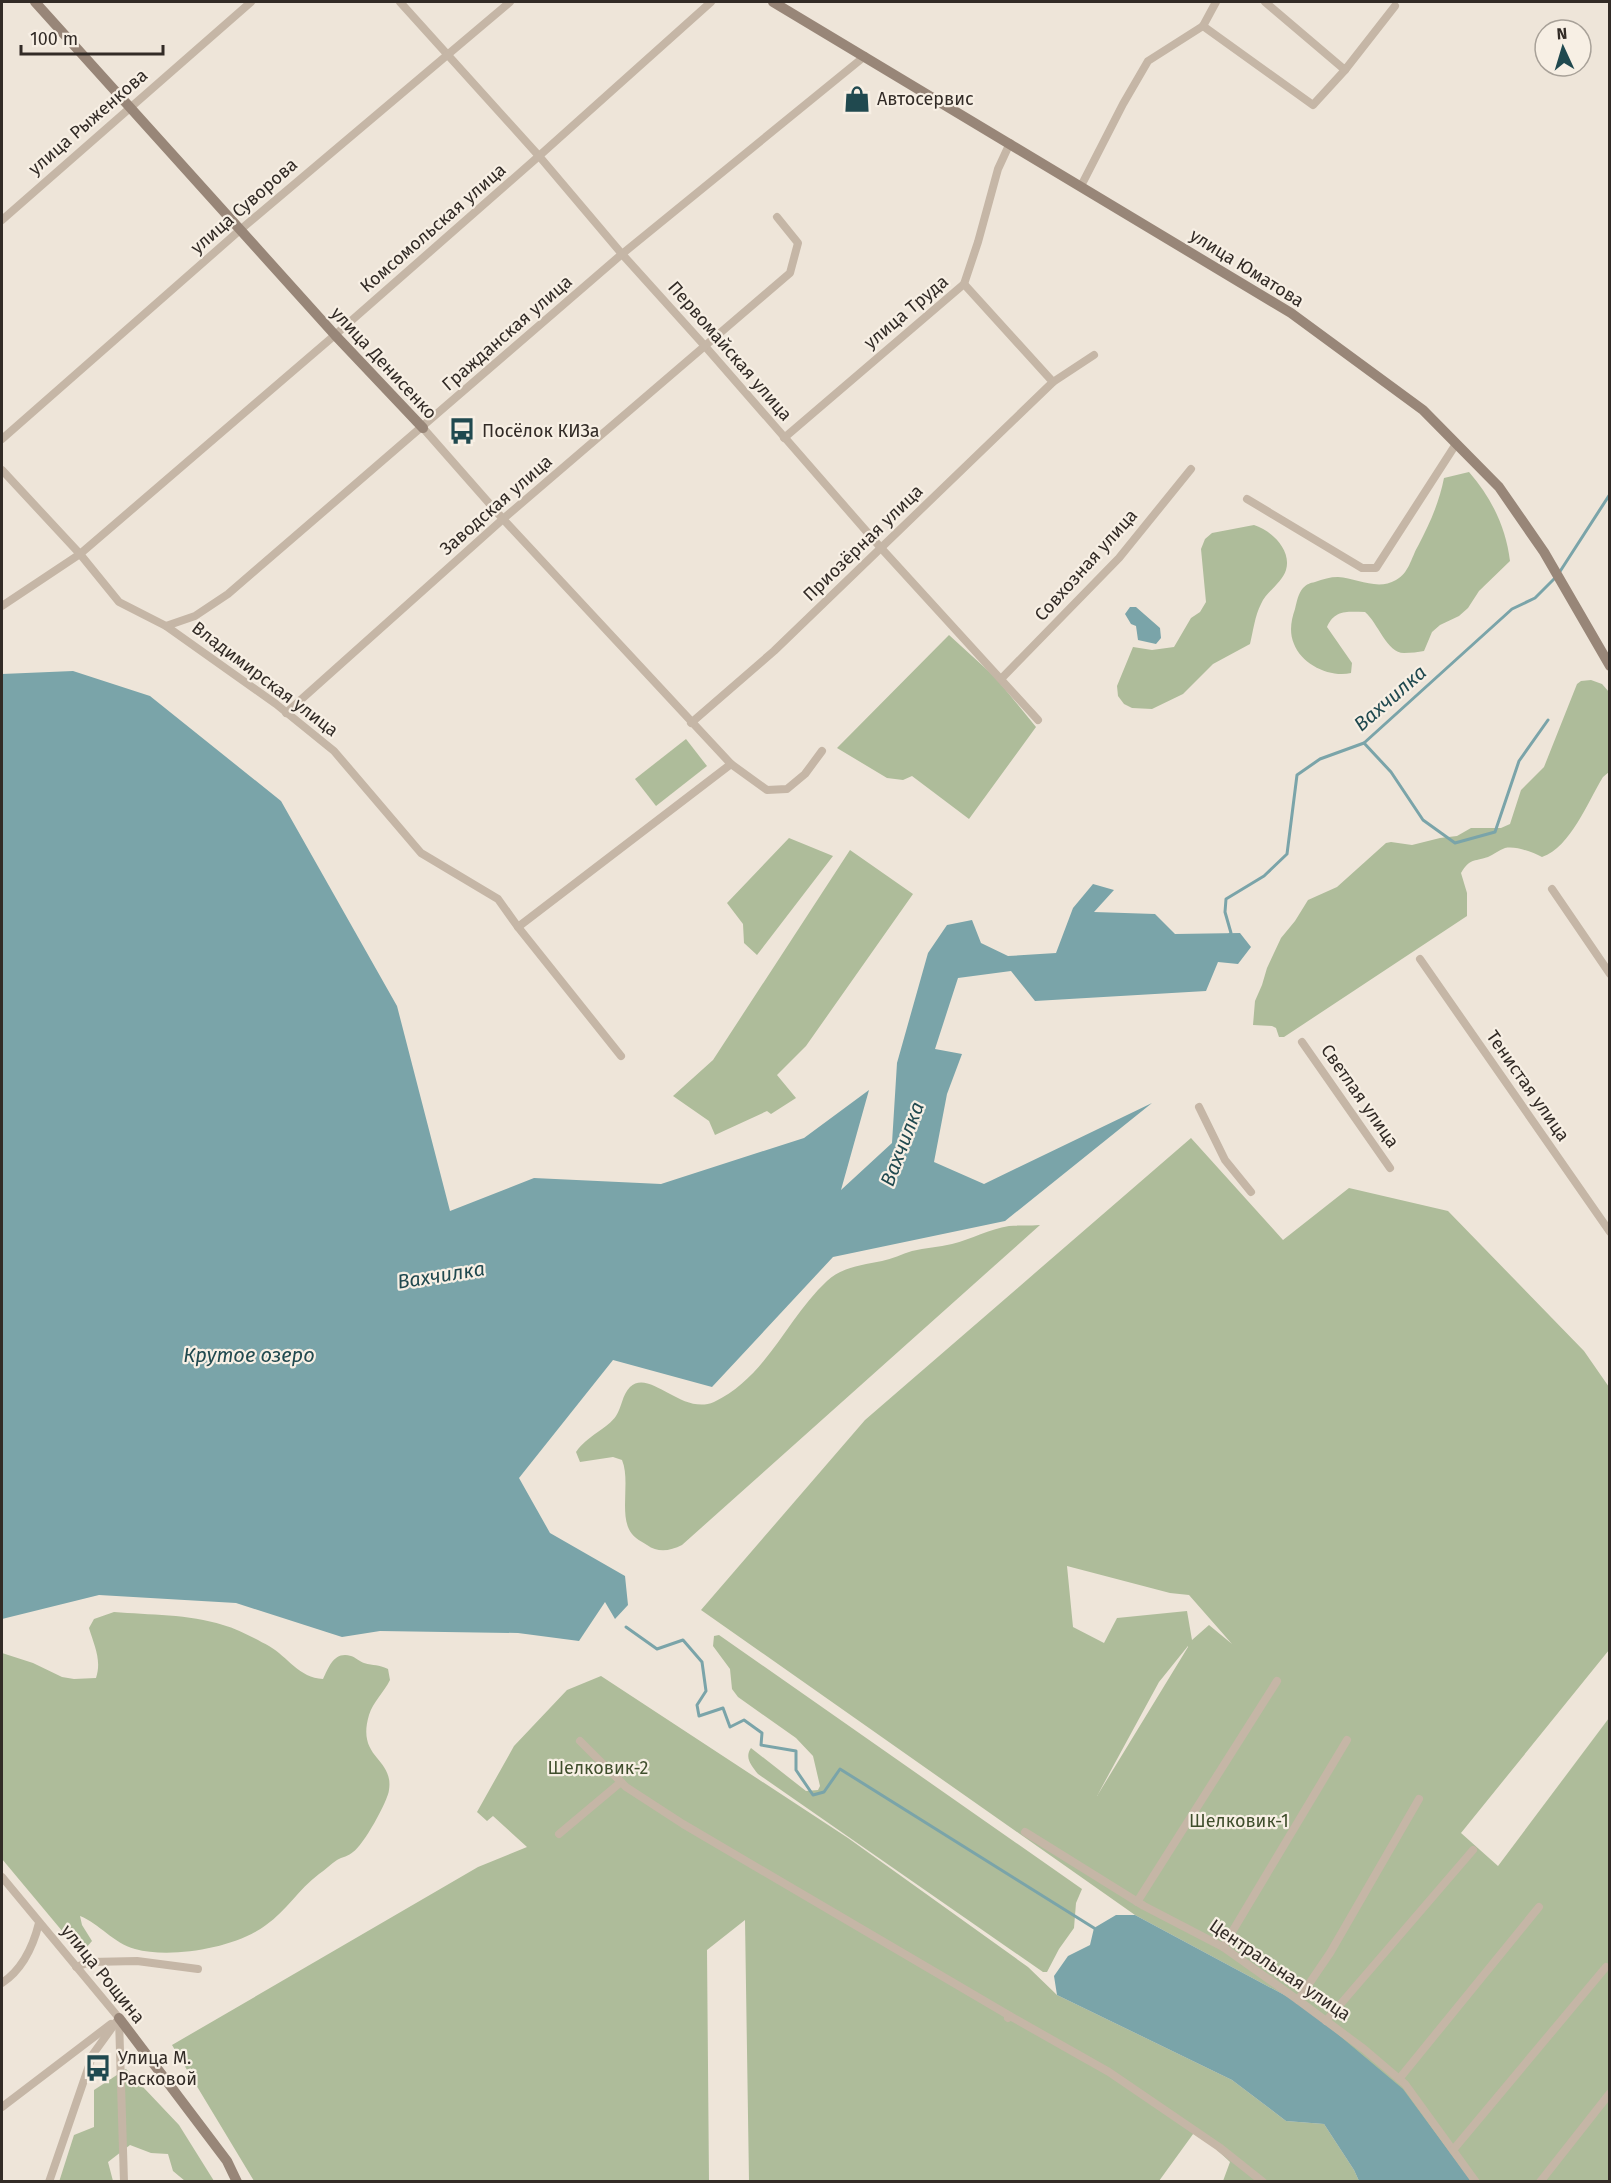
<svg xmlns="http://www.w3.org/2000/svg" width="1611" height="2183" viewBox="0 0 1611 2183" font-family="'Fira Sans',sans-serif">
  <style>
    .green { fill: #aebc9a; fill-rule: evenodd }
    .water { fill: #7aa4a9 }
    .lines { fill: none; stroke-linecap: round; stroke-linejoin: round }
    .stream { stroke: #7aa4a9; stroke-width: 3 }
    .street { stroke: #c5b6a6; stroke-width: 8 }
    .secondary { stroke: #988678; stroke-width: 10 }
    .labels { text-anchor: middle; dominant-baseline: central; stroke-width: 4.5; stroke-linejoin: round; paint-order: stroke }
    .poi-label { font-size: 18px; fill: #322b26; stroke: #f7efe4; text-anchor: start }
    .street-label { font-size: 18px; fill: #322b26; stroke: #f7efe4 }
    .park-label { font-size: 18px; fill: #3f4e2c; stroke: #f7efe4 }
    .water-label { font-size: 20px; font-style: italic; fill: #20494f; stroke: #f7efe4 }
  </style>
  <rect width="100%" height="100%" fill="#eee5d9"/>
  <g class="green">
    <path d="M1469 472C1491 497 1506 527 1510 561L1479 591 1468 608 1459 616 1440 625 1432 632 1424 651C1418 652 1411 653 1404 653 1387 653 1378 623 1365 612 1348 612 1335 609 1327 627L1352 663 1351 673C1331 678 1302 665 1294 644 1289 633 1291 620 1295 609 1297 601 1298 594 1303 588 1307 584 1310 583 1315 582 1323 579 1330 577 1338 577 1357 578 1377 591 1396 580 1409 573 1411 558 1418 546 1430 523 1439 503 1444 478Z"/>
    <path d="M1254 525C1271 530 1292 550 1286 570 1282 583 1266 592 1261 604 1255 615 1253 632 1250 644L1213 664 1183 694 1152 709 1132 708 1124 704 1118 696 1117 686 1133 647 1152 650 1174 647 1191 618 1200 612 1206 602 1201 549 1205 539 1212 533Z"/>
    <path d="M949 635 995 677 1036 727 969 819 912 776 903 780 887 778 837 748Z"/>
    <path d="M1591 680 1602 684 1609 692V772L1603 777C1588 801 1571 847 1542 857 1532 852 1517 846 1505 848 1499 850 1493 855 1488 857 1473 862 1470 858 1461 873L1467 893V916L1284 1037H1279L1276 1028 1272 1026 1253 1025 1255 1001 1262 985 1267 968 1281 938 1295 921 1308 900 1337 887 1386 843 1391 842 1412 845 1440 838 1457 836 1471 828H1501L1510 824 1521 790 1544 767 1577 684 1581 681Z"/>
    <path d="M686 739 707 766 656 806 635 779Z"/>
    <path d="M789 838 833 856 757 955 744 943 743 924 727 903Z"/>
    <path d="M850 850 913 894 806 1046 777 1075 796 1098 771 1114 767 1111 715 1135 709 1121 673 1096 713 1060Z"/>
    <path d="M1191 1138 1283 1240 1349 1188 1448 1211 1584 1351 1609 1387V1650L1461 1833 1498 1866 1609 1718V2181H1471L1303 2005 1135 1915 701 1610 865 1420ZM1067 1566 1170 1593 1189 1595 1232 1644 1209 1625 1192 1640 1187 1611 1117 1618 1104 1643 1073 1627ZM1188 1646V1647L1097 1796 1159 1682Z"/>
    <path d="M1040 1225 682 1545C670 1551 658 1553 647 1545 642 1542 635 1538 632 1534 618 1517 631 1481 622 1460L613 1457 580 1462 576 1452C587 1436 608 1428 616 1416 622 1407 622 1395 630 1387 650 1368 682 1416 714 1402 767 1377 786 1319 827 1281 842 1267 863 1265 882 1261 892 1259 902 1254 912 1251 925 1248 939 1247 952 1244 972 1239 989 1229 1009 1226 1019 1225 1030 1226 1040 1225Z"/>
    <path d="M114 1612C149 1615 189 1614 223 1625 238 1629 256 1639 269 1646 288 1657 299 1678 323 1679 329 1667 334 1651 351 1656 355 1657 359 1661 364 1663 374 1666 378 1664 388 1669L390 1680C384 1692 373 1702 369 1715 356 1759 394 1757 389 1790 388 1801 363 1846 353 1852 349 1856 342 1857 337 1860 331 1864 325 1870 319 1874 299 1889 286 1911 266 1925 236 1948 171 1959 135 1949 113 1943 100 1924 80 1916L82 1925 92 1941 86 1948 73 1944 2 1859V1653L33 1663 62 1677 74 1679 96 1678C102 1660 94 1645 89 1628L94 1619Z"/>
    <path d="M719 1635 1082 1889 1076 1903 1074 1928 1059 1949 1047 1972H1043L758 1774C752 1766 744 1758 751 1748L806 1791 818 1790 820 1786 813 1756 796 1738 738 1697 732 1689 730 1669 713 1646 714 1636Z"/>
    <path d="M601 1676 848 1838 1028 1967 1057 1995 1232 2080 1286 2121 1324 2124 1354 2170 1359 2181H1223L1230 2162 1196 2130 1159 2181H749L745 1920 707 1950 709 2181H254L172 2045 478 1867 527 1847 493 1816 487 1821 477 1812 514 1746 567 1690Z"/>
    <path d="M126 2069 179 2125 214 2181H185L173 2171 168 2154 151 2153 130 2145 108 2162 113 2181 59 2182 74 2135 94 2127V2090Z"/>
  </g>
  <g class="water">
    <path d="M1130 607H1136L1160 628 1161 638 1156 644 1138 640 1136 626 1131 624 1125 614Z"/>
    <path d="M73 671 150 696 281 801 397 1006 450 1211 534 1178 661 1184 804 1138 869 1090 841 1190 892 1143 897 1063 928 953 947 925 972 920 981 943 1008 956 1056 953 1073 908 1093 884 1114 890 1094 912 1155 914 1175 934 1240 933 1251 947 1238 964 1218 962 1206 991 1035 1001 1011 971 958 978 935 1049 962 1054 947 1094 934 1162 984 1184 1152 1103 1005 1221 833 1257 712 1387 613 1360 519 1478 550 1533 625 1576 628 1605 615 1619 605 1602 579 1641 518 1633 380 1631 342 1637 236 1603 99 1595 2 1619V674Z"/>
    <path d="M1116 1915H1135L1303 2005 1403 2089 1471 2181H1359L1354 2170 1324 2124 1286 2121 1232 2080 1057 1995 1054 1976 1068 1956 1090 1945 1094 1928Z"/>
  </g>
  <g class="lines">
    <g class="stream">
      <path d="M1610 188V190"/>
      <path d="M1559 573 1610 494"/>
      <path d="M1364 743 1391 772 1423 820 1455 843 1495 832 1519 761 1548 720"/>
      <path d="M1229 935 1231 933 1225 912 1226 899 1264 876 1287 854 1297 775 1320 759 1364 743 1512 609 1535 598 1555 578"/>
      <path d="M626 1627 657 1649 683 1640 702 1662 706 1691 697 1705 699 1716 723 1708 730 1727 744 1720 762 1733 761 1745 796 1751V1770L813 1795 824 1792 840 1769 1094 1928"/>
    </g>
    <g class="street">
      <path d="M400 2 539 156 622 254 704 345 881 548 1038 720"/>
      <path d="M1265 2 1345 70 1395 6"/>
      <path d="M1203 26 1313 105 1345 70"/>
      <path d="M1203 26 1216 2"/>
      <path d="M1081 186 1123 104 1148 61 1203 26"/>
      <path d="M2 220 251 2"/>
      <path d="M1053 382 1094 355"/>
      <path d="M423 428 503 519 731 764 767 790 787 789 805 774 822 751"/>
      <path d="M784 438 964 284 978 242 998 169 1010 143"/>
      <path d="M2 439 240 230 510 2"/>
      <path d="M2 470 80 554 119 602 166 626 276 704 334 751 421 853 498 899 518 927 621 1056"/>
      <path d="M1247 499 1362 568H1376L1456 444"/>
      <path d="M2 606 80 554 335 335 539 156 711 2"/>
      <path d="M166 626 195 616 228 594 622 254 865 56"/>
      <path d="M1001 679 1119 558 1191 469"/>
      <path d="M286 713 503 519 790 273 798 243 777 217"/>
      <path d="M691 723 774 651 1053 382 964 284"/>
      <path d="M1552 889 1610 974"/>
      <path d="M518 927 731 764"/>
      <path d="M1420 959 1610 1232"/>
      <path d="M1302 1042 1390 1168"/>
      <path d="M1199 1107 1225 1160 1251 1192"/>
      <path d="M580 1741 626 1787 683 1824 1010 2016"/>
      <path d="M1025 1832 1144 1906 1223 1947 1298 2000 1364 2049 1405 2084 1476 2182"/>
      <path d="M559 1834 621 1782"/>
      <path d="M2 1877 119 2018"/>
      <path d="M1137 1902 1277 1681"/>
      <path d="M1223 1947 1347 1740"/>
      <path d="M76 1967 90 1962 137 1961 198 1969"/>
      <path d="M2 1983C23 1969 33 1947 39 1923"/>
      <path d="M1298 2000 1330 1953 1419 1799"/>
      <path d="M1008 2018 1010 2016 1109 2072 1219 2147 1263 2182"/>
      <path d="M119 2019 124 2182"/>
      <path d="M1326 2021 1473 1850"/>
      <path d="M1399 2079 1539 1907"/>
      <path d="M2 2107 111 2024"/>
      <path d="M1453 2150 1606 1967"/>
      <path d="M49 2182 93 2054 119 2018"/>
      <path d="M1540 2182 1610 2093"/>
    </g>
    <g class="secondary">
      <path d="M35 2 335 335 423 428"/>
      <path d="M773 2 1291 313 1423 410 1499 487 1544 552 1610 666"/>
      <path d="M119 2018 227 2161 237 2182"/>
    </g>
  </g>
  <defs>
    <symbol id="shop-bare" viewBox="-9 -9 18 18"><path d="M-5-2.5h2.3a2.7 3.5 0 0 1 5.4 0H5L5.5 6h-11ZM-1.5-2.5h3a1.5 2.3 0 0 0-3 0Z" fill="#20494f" stroke="#f7efe4" stroke-width="2.5" paint-order="stroke"/></symbol>
    <symbol id="bus-bare" viewBox="-9 -9 18 18"><path d="M-5-6H5V4H4V6H2V4H-2V6H-4V4H-5ZM-3.5-4V0h7V-4ZM-3.5 1.2v1.5H-2V1.2ZM2 1.2v1.5H3.5V1.2Z" fill="#20494f" stroke="#f7efe4" stroke-width="2.5" paint-order="stroke"/></symbol>
  </defs>
  <g fill-rule="evenodd">
    <use href="#shop-bare" x="838" y="80" width="38" height="38"/>
    <use href="#bus-bare" x="443" y="412" width="38" height="38"/>
    <use href="#bus-bare" x="79" y="2049" width="38" height="38"/>
  </g>
  <g class="labels">
    <g class="poi-label">
      <text x="877" y="99">Автосервис</text>
      <text x="482" y="431">Посёлок КИЗа</text>
      <text x="118" y="2058">Улица М.<tspan x="118" dy="21">Расковой</tspan></text>
    </g>
    <g class="street-label">
      <text transform="translate(88 122) rotate(-41)">улица Рыженкова</text>
      <text transform="translate(244 206) rotate(-41)">улица Суворова</text>
      <text transform="translate(433 228) rotate(-41)">Комсомольская улица</text>
      <text transform="translate(1247 268) rotate(32)">улица Юматова</text>
      <text transform="translate(906 312) rotate(-40)">улица Труда</text>
      <text transform="translate(507 333) rotate(-41)">Гражданская улица</text>
      <text transform="translate(730 351) rotate(49)">Первомайская улица</text>
      <text transform="translate(384 363) rotate(47)">улица Денисенко</text>
      <text transform="translate(496 505) rotate(-41)">Заводская улица</text>
      <text transform="translate(863 543) rotate(-44)">Приозёрная улица</text>
      <text transform="translate(1086 565) rotate(-48)">Совхозная улица</text>
      <text transform="translate(265 679) rotate(37)">Владимирская улица</text>
      <text transform="translate(1528 1086) rotate(55)">Тенистая улица</text>
      <text transform="translate(1360 1096) rotate(55)">Светлая улица</text>
      <text transform="translate(1280 1970) rotate(34)">Центральная улица</text>
      <text transform="translate(103 1974) rotate(51)">улица Рощина</text>
    </g>
    <g class="park-label">
      <text x="598" y="1768">Шелковик-2</text>
      <text x="1239" y="1821">Шелковик-1</text>
    </g>
    <g class="water-label">
      <text transform="translate(1390 698) rotate(-41)">Вахчилка</text>
      <text transform="translate(902 1144) rotate(-69)">Вахчилка</text>
      <text transform="translate(441 1275) rotate(-9)">Вахчилка</text>
      <text x="249" y="1355">Крутое озеро</text>
    </g>
  </g>
  <rect width="1611" height="2183" fill="none" stroke="#322b26" stroke-width="6"/>
  <g transform="translate(1563 48) rotate(356)"><circle r="28" fill="#f7efe4" stroke="#a8a198" stroke-width="1.5"/>
  <path d="M0-4.5L10 22L0 15L-10 22Z" fill="#20494f"/>
  <text y="-9" font-size="16" font-weight="bold" text-anchor="middle" fill="#322b26">N</text>
  </g>
  <path d="M21 45v9h142v-9" fill="none" stroke="#322b26" stroke-width="3"/>
  <text x="30" y="45" font-size="18" fill="#322b26" stroke="#f7efe4" stroke-width="4.5" paint-order="stroke">100 m</text>
</svg>
